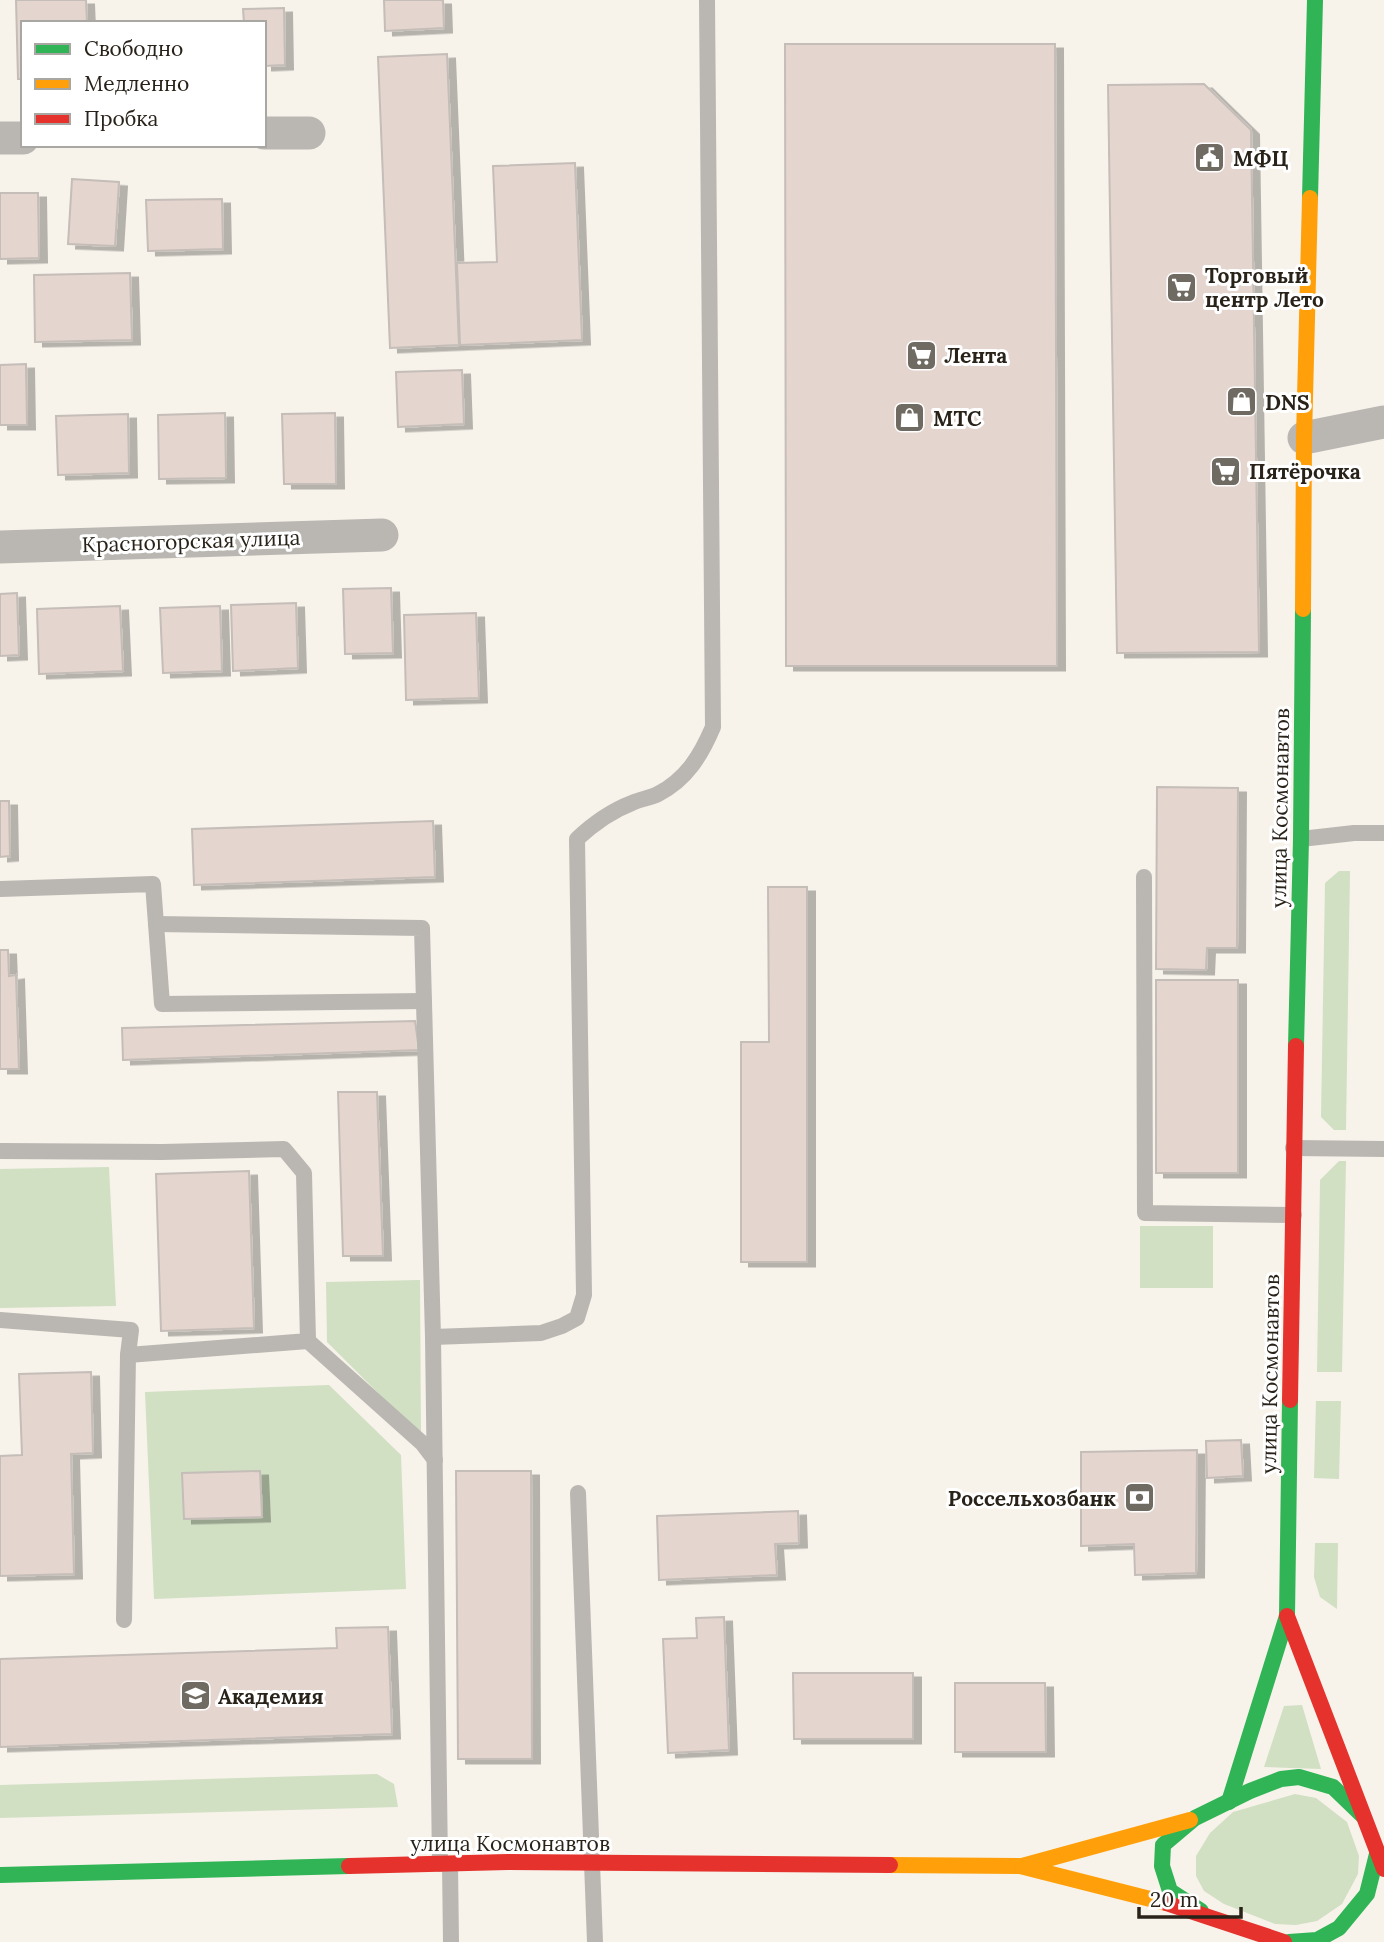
<svg xmlns="http://www.w3.org/2000/svg" width="1384" height="1942" viewBox="0 0 1384 1942" font-family="Lora,serif">
  <style>
    .green { fill: #d1dfc3; fill-rule: evenodd }
    .building { fill: #e5d5cf; stroke: #c5bdb8; stroke-width: 2; filter: url(#shadow) }
    .lines { fill: none; stroke-linecap: round; stroke-linejoin: round }
    .lane { stroke: #bab7b2; stroke-width: 16 }
    .street { stroke: #bab7b2; stroke-width: 33 }
    .fast { stroke: #30b455; stroke-width: 16 }
    .slow { stroke: #ff9f0a; stroke-width: 16 }
    .jam { stroke: #e5322d; stroke-width: 16 }
    .labels { text-anchor: middle; dominant-baseline: central; stroke-width: 6; stroke-linejoin: round; paint-order: stroke }
    .poi-label { font-size: 21px; font-weight: bold; fill: #282219; stroke: #fff; text-anchor: start }
    .street-label { font-size: 21px; fill: #282219; stroke: #fff }
  </style>
  <defs>
    <filter id="shadow"><feDropShadow dx="8" dy="4.5" stdDeviation="0" flood-color="#0004"/></filter>
  </defs>
  <rect width="100%" height="100%" fill="#f7f3eb"/>
  <g class="green">
    <path d="M1339 871H1350L1346 1130H1334L1321 1117 1325 883Z"/>
    <path d="M1339 1161H1346L1342 1372H1317L1320 1180Z"/>
    <path d="M109 1167 116 1306 0 1308V1169Z"/>
    <rect x="1140" y="1226" width="73" height="62"/>
    <path d="M420 1280 421 1436 327 1342 326 1282Z"/>
    <path d="M329 1385 401 1455 406 1589 154 1599 145 1392ZM260 1471 262 1517 184 1519 182 1473Z"/>
    <path d="M1316 1401H1341L1339 1479 1314 1478Z"/>
    <path d="M1315 1543H1338L1337 1609 1320 1597 1314 1577Z"/>
    <path d="M1302 1705 1321 1769 1264 1767 1284 1706Z"/>
    <path d="M377 1774 394 1784 398 1807 0 1818V1785Z"/>
    <path d="M1295 1794 1316 1798 1347 1822 1359 1856 1358 1874 1342 1904 1317 1921 1296 1925 1275 1924 1224 1904 1204 1891 1196 1876V1856L1210 1833 1233 1812Z"/>
  </g>
  <g class="building">
    <path d="M16 0H86L87 23H23V79H18Z"/>
    <path d="M384 0H443L444 28 385 31Z"/>
    <path d="M284 8 285 65 264 66V23H244L243 9Z"/>
    <path d="M785 44H1055L1057 666H786Z"/>
    <path d="M447 54 459 345 390 348 378 57Z"/>
    <path d="M1204 84 1251 130 1259 652 1117 653 1108 85Z"/>
    <path d="M575 163 582 340 460 345 457 263 497 262 493 166Z"/>
    <path d="M72 179 119 182 115 246 68 244Z"/>
    <path d="M0 193H38L39 258 0 259Z"/>
    <path d="M222 199 223 249 148 251 146 200Z"/>
    <path d="M130 273 132 340 35 342 34 275Z"/>
    <path d="M26 364 27 425H0V365Z"/>
    <path d="M462 370 464 424 398 427 396 372Z"/>
    <path d="M225 413 226 478 159 479 158 415Z"/>
    <path d="M335 413 336 484H284L282 414Z"/>
    <path d="M128 414 129 473 58 475 56 416Z"/>
    <path d="M391 588 393 653 345 654 343 589Z"/>
    <path d="M17 593 19 655 0 656V594Z"/>
    <path d="M296 603 298 668 233 671 231 605Z"/>
    <path d="M120 606 123 671 39 674 37 609Z"/>
    <path d="M220 606 222 671 163 673 160 608Z"/>
    <path d="M476 613 479 698 406 700 404 615Z"/>
    <path d="M1157 787 1238 788 1237 948H1207L1206 970 1156 969Z"/>
    <path d="M0 801H9L10 856 0 857Z"/>
    <path d="M433 821 435 877 194 885 192 829Z"/>
    <path d="M768 887H807V1262H741V1042H769Z"/>
    <path d="M0 950H8L9 976 16 975 19 1069H0Z"/>
    <rect x="1156" y="980" width="82" height="193"/>
    <path d="M415 1021 419 1050 123 1060 122 1028Z"/>
    <path d="M338 1092H377L383 1256H343Z"/>
    <path d="M249 1171 254 1328 161 1331 156 1174Z"/>
    <path d="M91 1372 93 1453 71 1454 74 1574 0 1576V1456L22 1455 19 1374Z"/>
    <path d="M1241 1440 1243 1476 1207 1478 1206 1441Z"/>
    <path d="M1197 1450 1196 1573 1135 1575 1134 1544 1081 1546V1452Z"/>
    <path d="M260 1471 262 1517 184 1519 182 1473Z"/>
    <path d="M456 1471H531L532 1759H458Z"/>
    <path d="M798 1511 799 1543 775 1544 777 1575 659 1580 657 1516Z"/>
    <path d="M724 1617 729 1750 668 1753 663 1639 697 1638 696 1618Z"/>
    <path d="M388 1627 392 1734 0 1747V1659L337 1648 336 1628Z"/>
    <path d="M793 1673H913V1739H794Z"/>
    <path d="M955 1683H1045L1046 1752H955Z"/>
  </g>
  <g class="lines">
    <g class="lane">
      <path d="M1301 839 1354 833H1384"/>
      <path d="M1144 877 1145 1213 1294 1215"/>
      <path d="M0 889 153 884 162 1004 424 1001"/>
      <path d="M156 924 422 928 433 1337 440 1864"/>
      <path d="M1293 1148 1384 1149"/>
      <path d="M0 1151 162 1152 284 1149 304 1173 308 1341 128 1355"/>
      <path d="M0 1320 131 1330 128 1355 124 1620"/>
      <path d="M433 1337 541 1333 562 1326 577 1318 584 1295 577 839C593 824 611 811 632 803 641 799 650 798 658 794 687 779 701 755 713 727L707 0"/>
      <path d="M308 1341 422 1443 435 1460"/>
      <path d="M578 1493 595 1942"/>
      <path d="M450 1864 451 1942"/>
    </g>
    <g class="street">
      <path d="M264 133H309"/>
      <path d="M0 138H23"/>
      <path d="M1304 438 1384 422"/>
      <path d="M0 547 382 535"/>
    </g>
    <g class="fast">
      <path d="M1310 198 1315 0"/>
      <path d="M1296 1046 1301 839 1303 609"/>
      <path d="M1229 1802 1287 1616 1290 1400"/>
      <path d="M0 1875 349 1866"/>
      <path d="M1201 1911 1170 1891 1162 1866 1163 1845 1195 1818 1250 1791 1281 1779 1299 1777 1333 1787 1362 1815"/>
      <path d="M1289 1942 1317 1940 1339 1928 1367 1894 1377 1854"/>
    </g>
    <g class="slow">
      <path d="M1303 609 1304 438 1310 198"/>
      <path d="M890 1865 1020 1866 1166 1903"/>
      <path d="M1022 1866 1190 1820"/>
    </g>
    <g class="jam">
      <path d="M1290 1400 1296 1046"/>
      <path d="M1287 1616 1384 1869"/>
      <path d="M349 1866 508 1862 890 1865"/>
      <path d="M1166 1903 1284 1942"/>
    </g>
  </g>
  <defs>
    <symbol id="civic-square" viewBox="-11 -11 22 22"><rect x="-9" y="-9" width="18" height="18" rx="4" fill="#706b62" stroke="#fff"/><path d="M-.6-6.5H3V-4.5H.6V-3L4-1V1h2V6H-6V1h2V-1L-.6-3ZM-1.2 2.5V6h2.4V2.5Z" fill="#fff"/></symbol>
    <symbol id="supermarket-square" viewBox="-11 -11 22 22"><rect x="-9" y="-9" width="18" height="18" rx="4" fill="#706b62" stroke="#fff"/><path d="M-6-5.5h2.5l.6 2H6L4.5 2H-2.5L-4.4-4H-6ZM-1.5 3.2a1.3 1.3 0 1 0 .1 0ZM3 3.2a1.3 1.3 0 1 0 .1 0Z" fill="#fff"/></symbol>
    <symbol id="shop-square" viewBox="-11 -11 22 22"><rect x="-9" y="-9" width="18" height="18" rx="4" fill="#706b62" stroke="#fff"/><path d="M-5-2.5h2.3a2.7 3.5 0 0 1 5.4 0H5L5.5 6h-11ZM-1.5-2.5h3a1.5 2.3 0 0 0-3 0Z" fill="#fff"/></symbol>
    <symbol id="bank-square" viewBox="-11 -11 22 22"><rect x="-9" y="-9" width="18" height="18" rx="4" fill="#706b62" stroke="#fff"/><path d="M-6-4H6V4H-6ZM0-2.3a2.3 2.3 0 1 0 0 4.6a2.3 2.3 0 1 0 0-4.6Z" fill="#fff"/></symbol>
    <symbol id="school-square" viewBox="-11 -11 22 22"><rect x="-9" y="-9" width="18" height="18" rx="4" fill="#706b62" stroke="#fff"/><path d="M0-5L7-2L0 1L-7-2ZM-4 1L0 2.5L4 1V4Q0 6-4 4Z" fill="#fff"/></symbol>
  </defs>
  <g fill-rule="evenodd">
    <use href="#civic-square" x="1192" y="140" width="35" height="35"/>
    <use href="#supermarket-square" x="1164" y="270" width="35" height="35"/>
    <use href="#supermarket-square" x="904" y="338" width="35" height="35"/>
    <use href="#shop-square" x="1224" y="384" width="35" height="35"/>
    <use href="#shop-square" x="892" y="400" width="35" height="35"/>
    <use href="#supermarket-square" x="1208" y="454" width="35" height="35"/>
    <use href="#bank-square" x="1122" y="1480" width="35" height="35"/>
    <use href="#school-square" x="178" y="1678" width="35" height="35"/>
  </g>
  <g class="labels">
    <g class="poi-label">
      <text x="1233" y="158">МФЦ</text>
      <text x="1205" y="275">Торговый<tspan x="1205" dy="24">центр Лето</tspan></text>
      <text x="944" y="355">Лента</text>
      <text x="1265" y="402">DNS</text>
      <text x="933" y="418">МТС</text>
      <text x="1249" y="471">Пятёрочка</text>
      <text x="1116" y="1498" text-anchor="end">Россельхозбанк</text>
      <text x="218" y="1696">Академия</text>
    </g>
    <g class="street-label">
      <text transform="translate(191 541) rotate(-2)">Красногорская улица</text>
      <text transform="translate(1280 808) rotate(-89)">улица Космонавтов</text>
      <text transform="translate(1270 1374) rotate(-89)">улица Космонавтов</text>
      <text x="510" y="1843">улица Космонавтов</text>
    </g>
  </g>
  <rect x="21" y="21" width="245" height="126" fill="#ffffff" stroke="#a9a7a3" stroke-width="2"/>
  <rect x="35" y="44" width="35" height="10" fill="#30b455" stroke="#a9a7a3" stroke-width="2"/>
  <text x="84" y="56" font-size="21" fill="#282219">Свободно</text>
  <rect x="35" y="79" width="35" height="10" fill="#ff9f0a" stroke="#a9a7a3" stroke-width="2"/>
  <text x="84" y="91" font-size="21" fill="#282219">Медленно</text>
  <rect x="35" y="114" width="35" height="10" fill="#e5322d" stroke="#a9a7a3" stroke-width="2"/>
  <text x="84" y="126" font-size="21" fill="#282219">Пробка</text>
  <path d="M1139 1907v10h102v-10" fill="none" stroke="#282219" stroke-width="3.5"/>
  <text x="1150" y="1907" font-size="21" fill="#282219" stroke="#ffffff" stroke-width="5" paint-order="stroke">20 m</text>
</svg>
